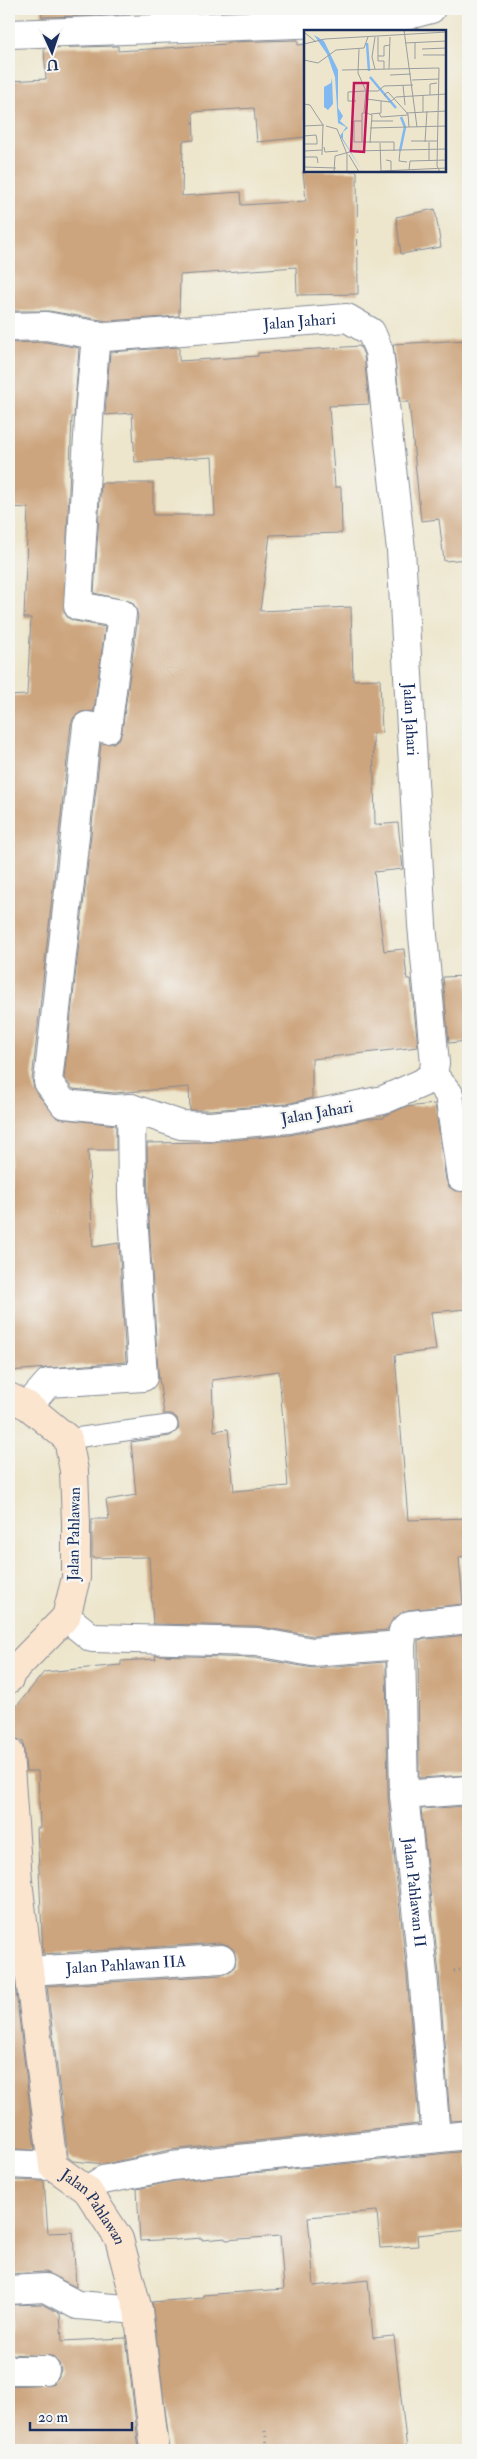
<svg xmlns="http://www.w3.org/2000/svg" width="477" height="2459" viewBox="0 0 477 2459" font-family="'IM FELL Double Pica',serif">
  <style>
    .building { fill: #cca47d; fill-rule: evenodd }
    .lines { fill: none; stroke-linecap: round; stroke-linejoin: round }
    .lane-casing { stroke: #848a95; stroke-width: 21 }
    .street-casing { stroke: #848a95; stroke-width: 30 }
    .secondary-casing { stroke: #848a95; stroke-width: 30 }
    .path { stroke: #848a95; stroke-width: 3; stroke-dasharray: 1 4; stroke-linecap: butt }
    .lane { stroke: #fff; stroke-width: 19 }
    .street { stroke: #fff; stroke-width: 28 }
    .secondary { stroke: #fbe5cf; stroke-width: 28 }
    .labels { text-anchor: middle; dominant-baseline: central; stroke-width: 5; stroke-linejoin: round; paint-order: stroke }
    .street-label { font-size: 16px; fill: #1b2f5e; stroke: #f6f6f2 }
    .inset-river { fill: none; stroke: #81b8f1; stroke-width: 2.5 }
    .inset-road { fill: none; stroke: #999da0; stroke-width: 1 }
    .view { fill: #c2185b; fill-opacity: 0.15; stroke: #c2185b; stroke-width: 2.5 }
    .inset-edge { fill: none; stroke: #1b2f5e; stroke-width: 2.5 }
  </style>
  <rect width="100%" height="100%" fill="#f6f6f2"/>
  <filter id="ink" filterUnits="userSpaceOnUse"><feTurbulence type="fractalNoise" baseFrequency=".02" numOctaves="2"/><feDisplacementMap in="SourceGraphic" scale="10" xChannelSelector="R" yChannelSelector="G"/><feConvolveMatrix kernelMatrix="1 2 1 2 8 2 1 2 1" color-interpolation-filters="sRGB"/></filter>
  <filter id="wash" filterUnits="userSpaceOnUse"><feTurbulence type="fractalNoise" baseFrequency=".0096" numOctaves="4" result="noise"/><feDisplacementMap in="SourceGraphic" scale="20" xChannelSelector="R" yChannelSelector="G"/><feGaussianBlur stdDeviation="1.12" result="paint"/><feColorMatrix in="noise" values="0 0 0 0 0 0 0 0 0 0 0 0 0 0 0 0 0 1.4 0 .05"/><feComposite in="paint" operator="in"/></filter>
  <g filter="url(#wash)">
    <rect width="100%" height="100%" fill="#ede6cc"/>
    <g id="blocks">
      <g class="building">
        <path d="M41 9H119L118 15 42 17Z"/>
        <path d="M298 40V45L306 44V137L257 142 254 108 193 112 194 140 183 141 182 196 241 192 242 205 306 201 303 171H357L358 294 297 295 296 267 180 275 179 316 107 321 49 311H9V81L46 79 44 48 118 46V51L227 44V42Z"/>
        <path d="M435 209 441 247 401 254 396 217Z"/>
        <path d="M468 340V559L444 561 439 519 421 521 409 402H400L393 344Z"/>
        <path d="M45 342 79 348 74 417H72L64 612 68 618 75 621 105 627 94 711 81 712 74 717 71 724 32 1080 35 1091 57 1118 116 1125V1150H88L93 1247 119 1243 126 1362 9 1371V696L27 695 31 618H24L28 508 9 507V343Z"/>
        <path d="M360 346 364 355 369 404 329 406 335 487H341L342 533 270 535 260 611 351 607 353 680 380 679 382 732 373 733 375 825 398 823 403 869 374 872 384 951 404 949 407 979H411L418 1047 312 1059V1098L287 1104 210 1110H190L189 1087 114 1093 73 1089 64 1078 101 744 113 743 120 738 122 731 138 616 136 608 132 602 94 593 101 483H153V515H215L212 457 135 462 132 413 105 415 110 352 179 347V361L258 356V353Z"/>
        <path d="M468 976V1041L449 1043 443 977Z"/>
        <path d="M435 1104 446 1180 449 1187 455 1191 468 1190V1309L431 1312 436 1350 395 1355 408 1520 468 1518V1556L459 1557 463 1604 408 1610 393 1619 387 1630 313 1636 257 1626 153 1624 149 1557 92 1558V1519H109L106 1500 136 1495 131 1442 170 1436 179 1429 177 1418 172 1414H164L158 1371 148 1205 147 1143 211 1142 290 1135 368 1119 384 1118V1116L405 1107ZM279 1371 288 1486 234 1491 228 1429 214 1431 212 1380Z"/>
        <path d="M468 1635V1775L419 1778 418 1640Z"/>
        <path d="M155 1655 255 1658 313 1668 386 1662 388 1797 407 1975 419 2124 170 2150 105 2164 73 2161 68 2157 47 1986 222 1975 229 1972 235 1966 236 1958 234 1950 228 1945 220 1943 43 1954 37 1828H40L38 1771H26L23 1741 10 1737 9 1716 44 1672 121 1665V1661L156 1659Z"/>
        <path d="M468 1806V2120L450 2121 439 1973 421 1809Z"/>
        <path d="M9 1942H10L35 2150 9 2149Z"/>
        <path d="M468 2151V2230L417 2235 418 2246 380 2248 377 2211 308 2217 314 2286 368 2280 373 2338 394 2336 407 2450H170L152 2302 203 2298V2295L284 2289 280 2236 226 2240V2238L202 2240V2238L175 2240V2239L140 2241 137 2189 174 2181Z"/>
        <path d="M9 2180 44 2181 48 2233 73 2232 76 2287 45 2272 9 2274Z"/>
        <path d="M42 2304 60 2314 62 2341 126 2338 139 2450H10L9 2386 52 2384 58 2378 61 2370 59 2363 52 2356 9 2354V2305Z"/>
      </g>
    </g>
  </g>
  <g filter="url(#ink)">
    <use href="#blocks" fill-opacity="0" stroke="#848a95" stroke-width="1"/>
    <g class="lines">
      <defs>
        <path id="lane" d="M68 1439 168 1425"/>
        <g id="street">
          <path d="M9 34 352 22 405 16 431 9"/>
          <path id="s1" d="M9 327 46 326 106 337 347 318 371 332 379 351 401 550 422 925 435 1063 433 1075 422 1083 383 1100 289 1119 210 1126 181 1125 131 1108 132 1196 143 1377 48 1383 28 1406"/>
          <path d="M96 335 90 403 78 606 122 614 107 729 87 726 48 1082 64 1104 114 1109 131 1108"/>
          <path d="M433 1075 449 1094 461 1177"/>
          <path d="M66 1617 92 1638 257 1642 312 1652 401 1645 403 1631 410 1625 468 1619"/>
          <path id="s2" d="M401 1645 404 1795 423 1974 436 2138"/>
          <path d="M404 1795 468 1790"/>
          <path id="s3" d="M28 1971 221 1959"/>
          <path d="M9 2164 53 2166"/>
          <path d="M87 2190 103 2180 172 2166 468 2135"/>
          <path d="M9 2290 45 2288 77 2305 138 2310"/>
          <path d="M9 2370H45"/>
        </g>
        <g id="secondary">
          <path d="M9 1397 28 1406 68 1439 74 1471 76 1523V1578L66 1617 12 1672 9 1679"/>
          <path id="s4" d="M9 1752 18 1881 53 2166 87 2190 119 2239 138 2310 155 2450"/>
        </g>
      </defs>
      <use href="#lane" class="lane-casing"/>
      <use href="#street" class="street-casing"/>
      <use href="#secondary" class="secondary-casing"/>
      <g class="path">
        <path d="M454 1971 468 1969"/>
        <path d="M265 2431 268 2450"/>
      </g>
      <use href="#lane" class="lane"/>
      <use href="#street" class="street"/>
      <use href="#secondary" class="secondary"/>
    </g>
  </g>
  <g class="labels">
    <g class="street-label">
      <text stroke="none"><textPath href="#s1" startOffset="292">Jalan Jahari</textPath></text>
      <text stroke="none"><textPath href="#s1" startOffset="758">Jalan Jahari</textPath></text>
      <text transform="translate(317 1113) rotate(-10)">Jalan Jahari</text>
      <text transform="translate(74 1534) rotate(-89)">Jalan Pahlawan</text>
      <text stroke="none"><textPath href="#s2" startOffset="248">Jalan Pahlawan II</textPath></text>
      <text stroke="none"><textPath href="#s3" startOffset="98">Jalan Pahlawan IIA</textPath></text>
      <text stroke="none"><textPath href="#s4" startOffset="475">Jalan Pahlawan</textPath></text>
    </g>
  </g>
  <g transform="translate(304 30)">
    <rect width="142" height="142" fill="#ede6cc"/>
    <path d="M10 5 20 11 34 40V78L39 86 36 91 44 98 39 102V109L59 142 36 106 42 97 34 93 31 47 23 24ZM28 48 29 74 24 80 20 77V57L27 53Z" fill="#81b8f1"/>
    <path class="inset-river" d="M63 13 65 41M66 47 92 78M96 121 101 97 97 87"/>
    <path class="inset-road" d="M100 0 113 97M0 2 12 12M71 7 68 27 71 39M74 7V31H80V39M101 13 143 11M111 13V29M0 14 21 9 143 2M55 19 54 43 62 61 60 82 68 85 66 113M118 19 143 18M119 25H143M74 26H80V16L86 15M0 30 14 33 32 20 60 18 64 7M85 39 86 7M38 40 135 38 133 136 136 142M86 45 107 44M108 50 135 49M99 55 101 75M62 61H74L80 56 109 55M119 65V82M126 65V54L133 53M82 67 80 65 84 62 104 84 105 97M62 69 86 72 92 67 143 64M52 71H44V62L61 61M0 74 6 75 19 95 18 125M61 83H58V91H50V112H90V121M75 83 77 87 104 85M102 83 143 81M67 84 77 83V71M67 91H89M0 96 20 95M22 96 33 99 43 124V142M66 98 143 96M0 106 12 105 13 110M107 111H133M58 112V91M121 112 123 81M125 112V131M76 113 77 141 143 138M0 114H13V110M20 117 21 122 34 121M0 121 18 120M96 121 95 131 103 132M45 125 55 142M0 127H13L14 133M82 130 87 131V141M0 137 32 138M105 140 106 131 143 130M30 142 31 126 49 121 143 119"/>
    <path class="view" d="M50 53H64L60 122 47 121Z"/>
    <rect width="142" height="142" class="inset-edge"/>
  </g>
  <rect width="477" height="2459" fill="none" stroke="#f6f6f2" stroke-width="30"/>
  <g transform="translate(52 52) rotate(177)" stroke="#f6f6f2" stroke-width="4" paint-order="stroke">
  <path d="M0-4L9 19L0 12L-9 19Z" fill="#1b2f5e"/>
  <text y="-8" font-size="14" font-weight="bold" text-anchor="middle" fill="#1b2f5e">U</text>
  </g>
  <path d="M30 2422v8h102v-8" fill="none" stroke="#1b2f5e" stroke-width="2.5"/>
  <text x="38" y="2422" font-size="15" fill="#1b2f5e" stroke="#f6f6f2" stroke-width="4" paint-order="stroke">20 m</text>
</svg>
